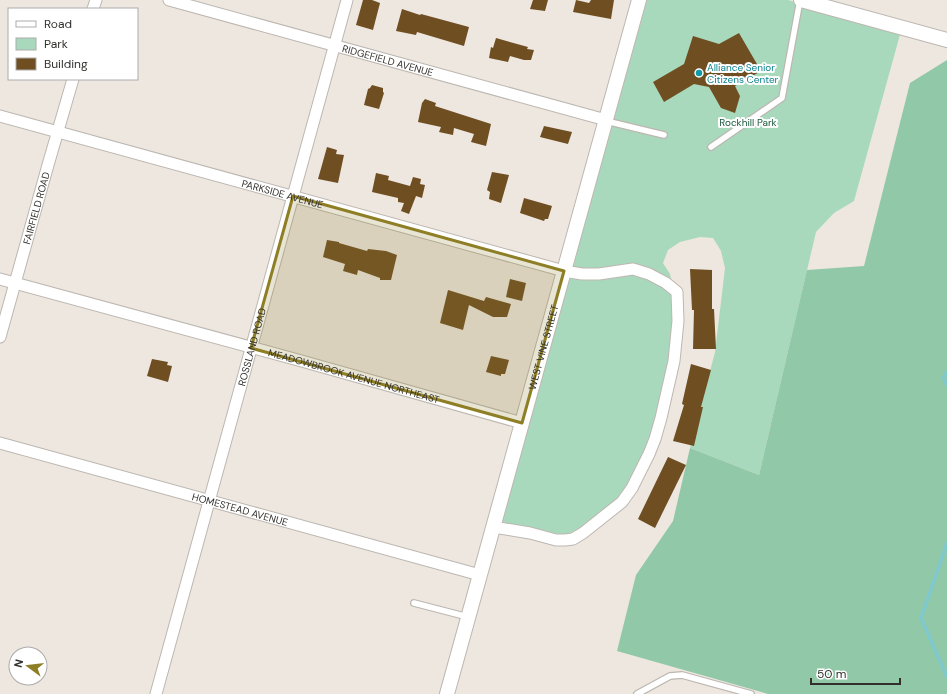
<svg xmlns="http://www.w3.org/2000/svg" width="947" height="694" viewBox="0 0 947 694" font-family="'DM Sans',sans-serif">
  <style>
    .green { fill: #a9d9bc }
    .forest { fill: #91c8a8 }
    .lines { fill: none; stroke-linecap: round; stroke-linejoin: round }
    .stream { stroke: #7fc9ce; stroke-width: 3.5 }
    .building { fill: #6f4e22 }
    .service-casing { stroke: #bdb7b1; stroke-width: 8 }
    .minor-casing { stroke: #bdb7b1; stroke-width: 13 }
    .tertiary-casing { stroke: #bdb7b1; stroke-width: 16 }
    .service { stroke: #fff; stroke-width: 5.5 }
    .minor { stroke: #fff; stroke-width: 11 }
    .tertiary { stroke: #fff; stroke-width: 14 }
    .marked { fill: #8e7f26; fill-opacity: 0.2; stroke: #8e7f26; stroke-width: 3; stroke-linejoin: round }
    .culture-dot { fill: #0f9aa8; stroke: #fff; stroke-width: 1.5 }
    .labels { text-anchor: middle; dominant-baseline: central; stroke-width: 4; stroke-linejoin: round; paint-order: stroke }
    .street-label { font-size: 10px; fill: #32302d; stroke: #fff }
    .culture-label { font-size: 10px; fill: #0d838f; stroke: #fff; text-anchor: start }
    .park-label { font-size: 10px; fill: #19593b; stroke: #fff }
  </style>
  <rect width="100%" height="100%" fill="#ede7e0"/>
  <path class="green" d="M647 0H788L901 31 854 201 834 213 816 232 759 475 690 448 715 352 725 268 721 251 713 238 700 237 680 242 668 250 663 263 670 274 674 292 673 352 652 433 628 489 610 507 588 524 566 535 537 531 502 522Z"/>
  <path class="forest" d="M947 60V694H768L617 651 636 575 673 521 690 448 759 475 807 270 864 266 910 83Z"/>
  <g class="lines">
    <g class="stream">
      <path d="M947 372 943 378 947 385"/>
      <path d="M947 543 921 618 947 677"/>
    </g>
  </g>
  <g class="building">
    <path d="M363 0H372L380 3 373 30 356 25Z"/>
    <path d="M533 0H548L545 11 530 9Z"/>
    <path d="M576 0 589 3 591 0H614L611 19 573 12Z"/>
    <path d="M402 9 420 15 421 14 469 27 464 46 417 32 416 35 396 31Z"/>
    <path d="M739 33 761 71 735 86 740 96 735 113 721 108 709 87 694 84 664 102 653 82 684 64 693 36 719 44Z"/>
    <path d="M496 38 528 47 527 49 534 50 531 60H524L510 56 508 62 489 58 491 47 493 48Z"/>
    <path d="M372 85 383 88V92L384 93 379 109 364 105 368 89 370 88Z"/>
    <path d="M425 99 436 103 435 106 491 124 486 146 471 142 474 134 454 128 453 135 439 132 441 127 418 122 422 103Z"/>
    <path d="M544 126 572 132 568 144 540 137Z"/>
    <path d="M327 147 337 150 336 154 344 155 338 183 318 179Z"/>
    <path d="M492 172 509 175 501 203 489 199 490 192 487 190Z"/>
    <path d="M376 173 389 176 388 180 410 186 413 177 421 179 420 184 425 185 422 198 416 196 409 214 401 211 404 203 398 202V198L372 192Z"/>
    <path d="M524 198 552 206 548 219H545L544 221 520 213Z"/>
    <path d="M327 240 339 242V243L367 251 368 249 386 251 397 255 391 280H380V278L358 270 357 275 343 271 345 264 323 257Z"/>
    <path d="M690 269 712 270V309H714L716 349H693L694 310H692Z"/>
    <path d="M510 279 526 283 522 301 506 297Z"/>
    <path d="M448 290 484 301 486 297 511 304 507 317H493L469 305 463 330 440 323Z"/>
    <path d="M491 356 509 360 505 374H501V376L486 372Z"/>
    <path d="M152 359 168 362 167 365 172 366 168 382 147 376Z"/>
    <path d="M691 364 711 370 701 407H703L694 446 673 441 684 405 682 404Z"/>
    <path d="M668 457 686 465 655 528 638 519Z"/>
  </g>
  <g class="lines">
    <defs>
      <g id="service">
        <path d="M606 121 664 135"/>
        <path d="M711 147 782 98 800 0"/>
        <path d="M414 603 468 617"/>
        <path d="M637 694 670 676 682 675 751 694"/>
      </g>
      <g id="minor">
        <path id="s1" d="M169 0 606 120"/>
        <path d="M93 9 96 0"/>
        <path id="s2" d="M0 116 564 271 582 274H599L633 269 649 274 666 283 677 292 678 321 674 361 661 418 655 439 649 454 632 488 622 502 583 533 573 539 565 540H556L530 533 493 527"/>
        <path id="s3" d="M0 279 298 360 522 423"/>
        <path id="s4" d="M0 337 48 165 73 79"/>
        <path id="s5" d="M0 443 480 575"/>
        <path id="s6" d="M156 694 347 0"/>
      </g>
      <g id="tertiary">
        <path d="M801 0 947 40"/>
        <path id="s7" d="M447 694 639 0"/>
      </g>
    </defs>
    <use href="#service" class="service-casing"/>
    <use href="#minor" class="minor-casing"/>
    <use href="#tertiary" class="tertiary-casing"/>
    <use href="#service" class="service"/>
    <use href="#minor" class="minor"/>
    <use href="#tertiary" class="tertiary"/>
  </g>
  <path class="marked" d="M293 196 564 271 522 423 251 348Z"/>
  <circle class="culture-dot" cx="699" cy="73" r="4"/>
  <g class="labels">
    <g class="street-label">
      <text stroke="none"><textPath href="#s1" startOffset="227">RIDGEFIELD AVENUE</textPath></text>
      <text stroke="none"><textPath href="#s2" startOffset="293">PARKSIDE AVENUE</textPath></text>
      <text stroke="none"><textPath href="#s4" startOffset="134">FAIRFIELD ROAD</textPath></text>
      <text stroke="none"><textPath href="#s6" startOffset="360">ROSSLAND ROAD</textPath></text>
      <text stroke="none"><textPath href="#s7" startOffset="360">WEST VINE STREET</textPath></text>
      <text stroke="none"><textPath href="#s3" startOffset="367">MEADOWBROOK AVENUE NORTHEAST</textPath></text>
      <text stroke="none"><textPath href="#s5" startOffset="249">HOMESTEAD AVENUE</textPath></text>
    </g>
    <g class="culture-label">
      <text x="707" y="67">Alliance Senior<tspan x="707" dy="12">Citizens Center</tspan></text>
    </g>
    <g class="park-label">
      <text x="748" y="122">Rockhill Park</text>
    </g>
  </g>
  <rect x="8" y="8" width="130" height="72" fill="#ffffff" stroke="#adacab"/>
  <rect x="16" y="21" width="20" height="6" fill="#ffffff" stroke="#adacab"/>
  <text x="44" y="28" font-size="12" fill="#32302d">Road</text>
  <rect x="16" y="38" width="20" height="12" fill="#a9d9bc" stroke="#adacab"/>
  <text x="44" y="48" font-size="12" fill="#32302d">Park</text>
  <rect x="16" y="58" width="20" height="12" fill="#6f4e22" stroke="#adacab"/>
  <text x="44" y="68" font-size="12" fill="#32302d">Building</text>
  <g transform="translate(28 666) rotate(285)"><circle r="19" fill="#ffffff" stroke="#adacab"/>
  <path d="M0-3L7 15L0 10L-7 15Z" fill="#8e7f26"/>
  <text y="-6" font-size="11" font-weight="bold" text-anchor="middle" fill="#32302d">N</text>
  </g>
  <path d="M811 678v6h89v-6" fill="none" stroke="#32302d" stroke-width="2"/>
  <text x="817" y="678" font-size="12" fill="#32302d" stroke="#ffffff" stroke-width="3" paint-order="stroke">50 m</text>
</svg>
